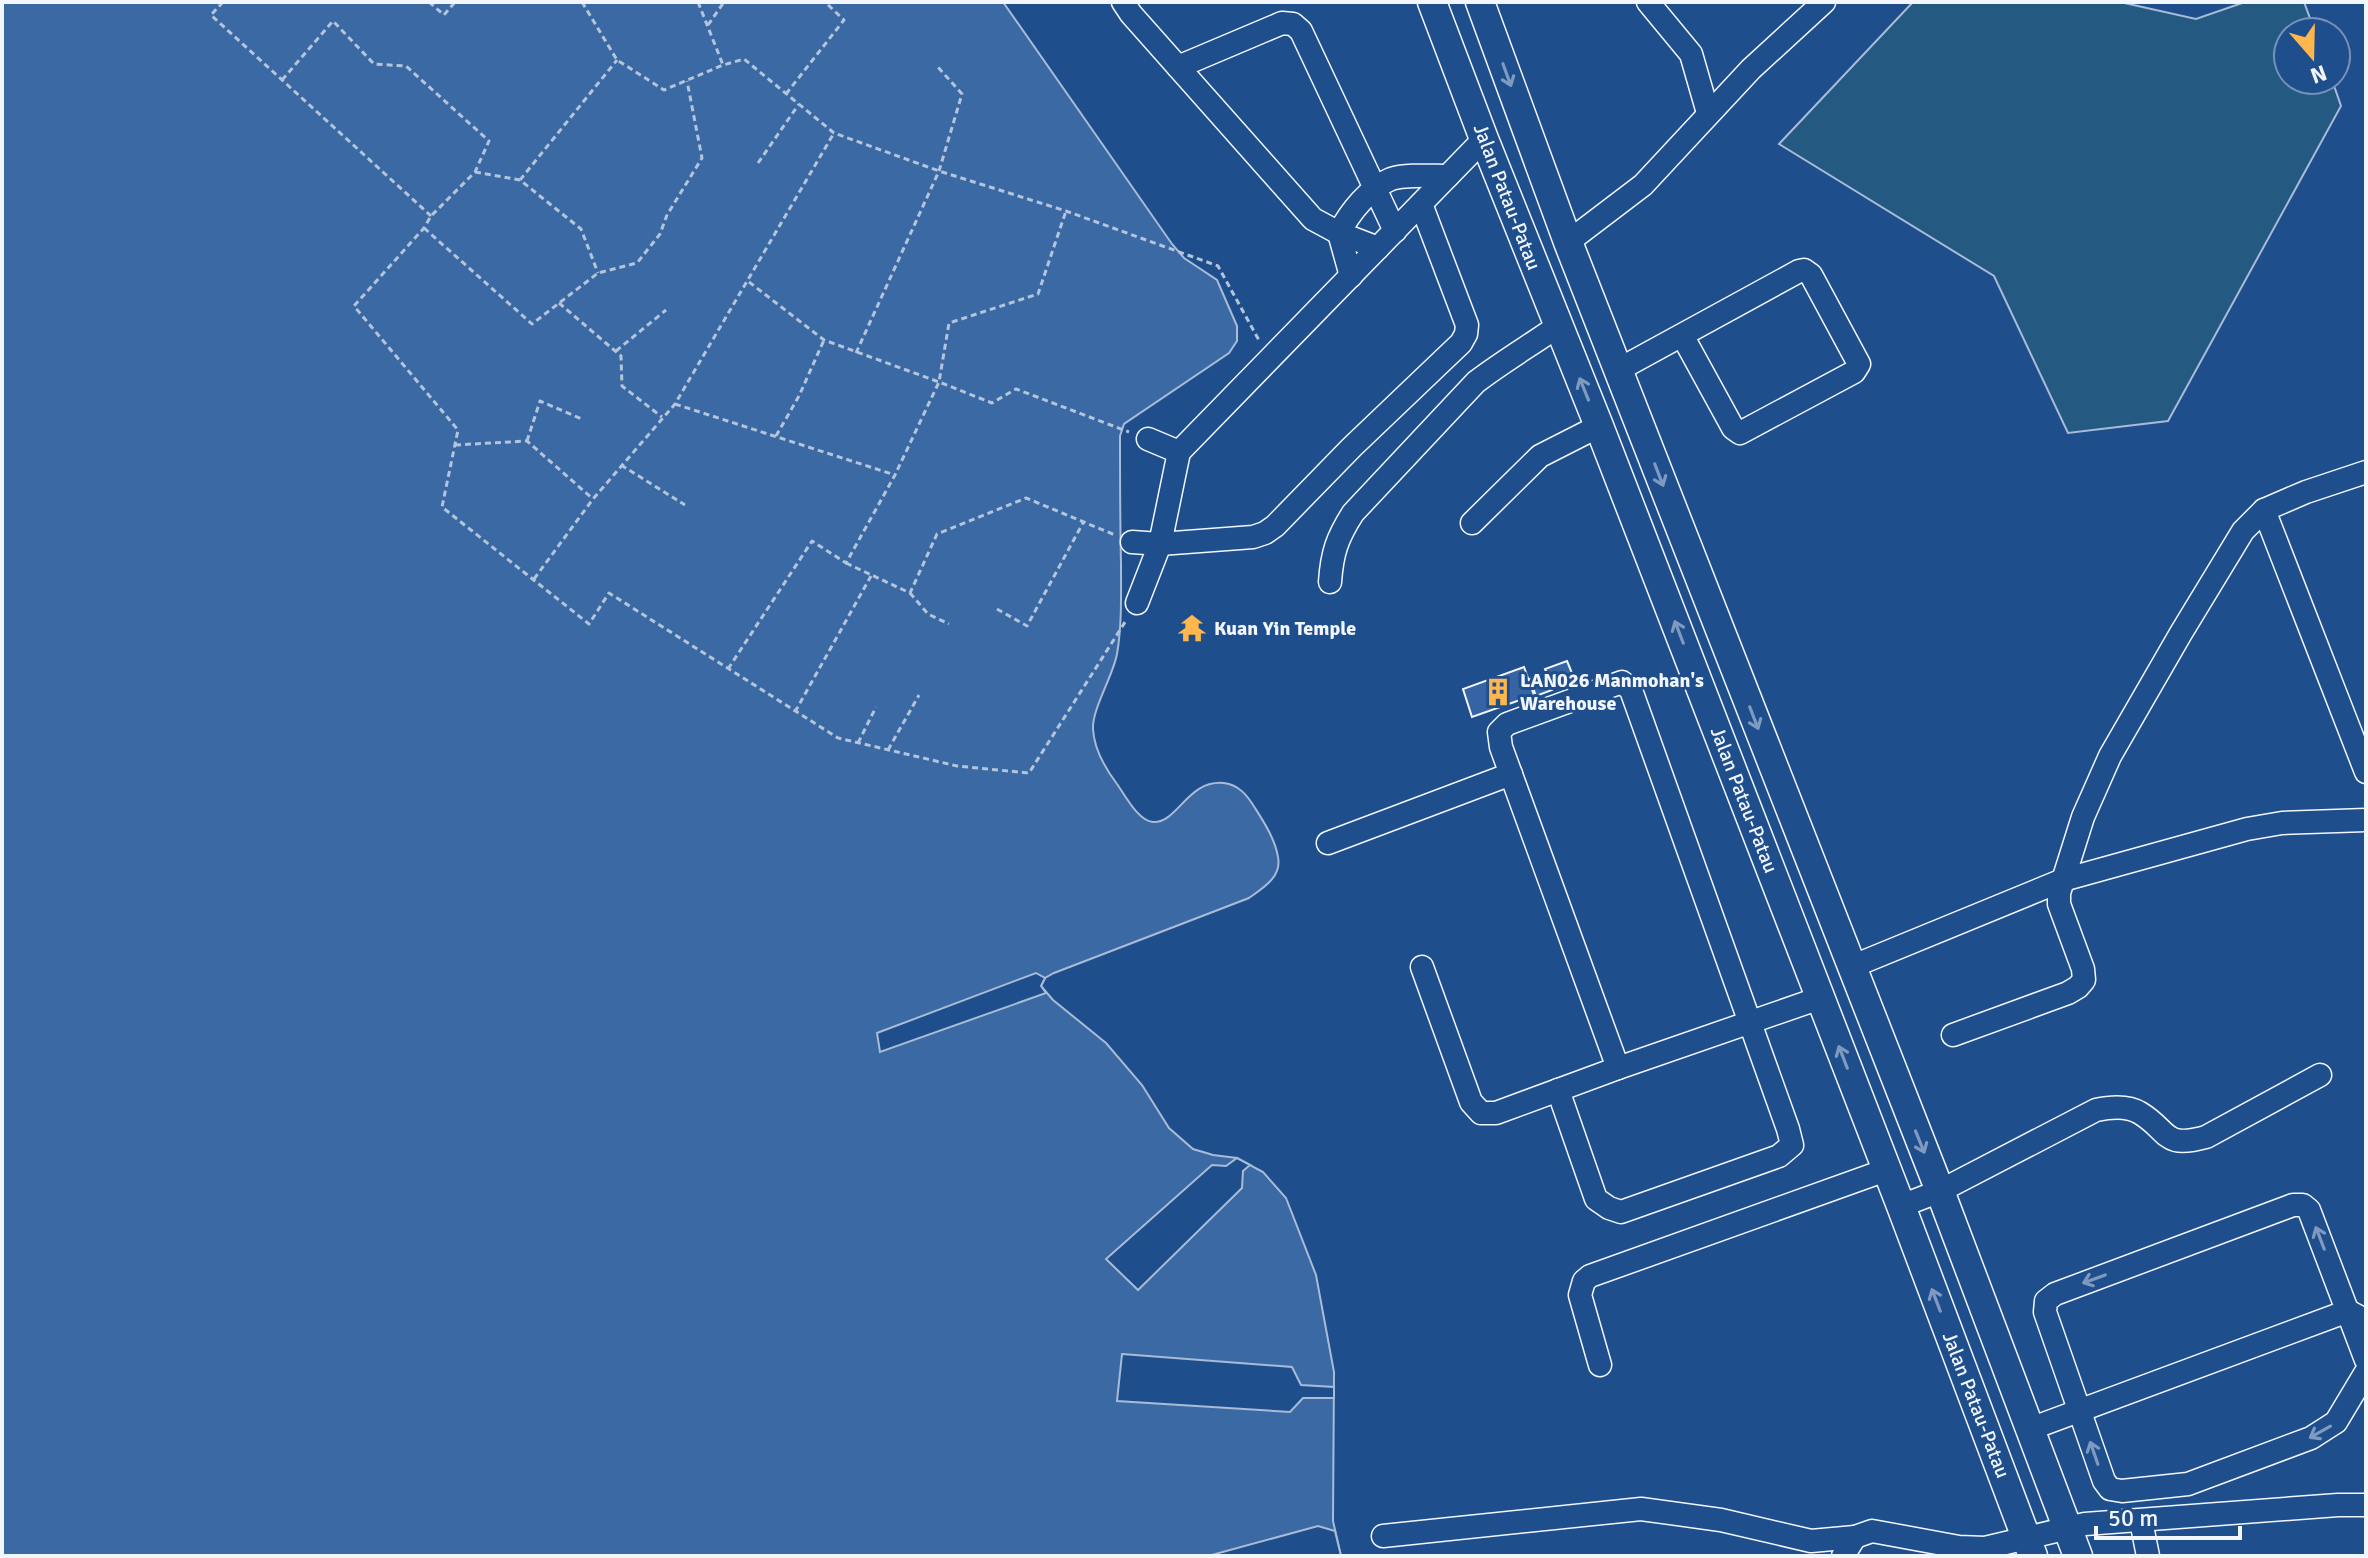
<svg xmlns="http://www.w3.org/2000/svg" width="2368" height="1558" viewBox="0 0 2368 1558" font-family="Signika,sans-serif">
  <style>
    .green { fill: #245a82; stroke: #a8bbd7; stroke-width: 2 }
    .water { fill: #3b69a3; stroke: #a8bbd7; stroke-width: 2 }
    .pier { fill: #1f4e8c; stroke: #a8bbd7; stroke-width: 2 }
    .building { fill: #3563a3; stroke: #f2f6ff; stroke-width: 2 }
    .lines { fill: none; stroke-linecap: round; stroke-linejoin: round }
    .minor-casing { stroke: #f2f6ff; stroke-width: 25 }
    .major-casing { stroke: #f2f6ff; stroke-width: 31 }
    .path { stroke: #b3c4dc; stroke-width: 3; stroke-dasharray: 6 4; stroke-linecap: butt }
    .minor { stroke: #1f4e8c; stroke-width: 22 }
    .major { stroke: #1f4e8c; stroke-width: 28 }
    .oneway { stroke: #7e9ac0 }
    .labels { text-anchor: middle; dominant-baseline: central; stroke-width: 6; stroke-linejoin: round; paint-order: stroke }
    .street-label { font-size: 20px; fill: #f2f6ff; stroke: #1f4e8c }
    .poi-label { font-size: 20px; font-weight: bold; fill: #f2f6ff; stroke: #1f4e8c; text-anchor: start }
  </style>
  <rect width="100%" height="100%" fill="#1f4e8c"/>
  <path class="green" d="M1913 2H2120L2196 19 2245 2H2304L2315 32H2288V80H2332L2341 106 2168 421 2068 433 1994 276 1779 144Z"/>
  <path class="water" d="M2 2H1003L1172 244 1184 258 1217 280 1237 326V341L1229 353 1124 424 1120 436C1120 479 1120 521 1121 564 1121 593 1122 625 1117 654 1113 676 1092 709 1093 729 1094 749 1105 768 1117 784 1125 795 1138 821 1153 822 1177 824 1188 779 1224 783 1239 785 1247 795 1255 808 1264 822 1275 839 1278 857 1282 877 1263 888 1249 898L1054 973 1045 978 1041 986 1053 1000 1106 1043 1142 1085 1169 1128 1193 1149 1213 1155 1237 1158 1263 1172 1286 1198 1316 1275 1334 1372 1333 1521 1341 1556H2Z"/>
  <g class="pier">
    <path d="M1036 973 1045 978 1041 986 1046 993 880 1052 877 1033Z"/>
    <path d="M1237 1158 1250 1165 1243 1171 1242 1188 1138 1290 1106 1259 1212 1165 1226 1166Z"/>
    <path d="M1122 1354 1292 1367 1301 1385 1334 1387V1398H1303L1290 1412 1117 1401Z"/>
    <path d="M1318 1526 1335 1531 1341 1556H1208Z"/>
  </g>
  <g class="building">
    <path d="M1567 661 1574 678 1552 686 1545 669Z"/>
    <path d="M1524 667 1534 695 1472 717 1463 689Z"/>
    <path d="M1546 673 1552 690 1536 696 1530 679Z"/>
  </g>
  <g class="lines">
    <defs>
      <g id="minor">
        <path d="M1123 2 1131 14 1313 219 1339 233 1378 248"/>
        <path d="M1648 2 1691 54 1708 113"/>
        <path d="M1178 67 1282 23 1293 24 1301 31 1395 231"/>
        <path d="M1568 242 1643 185 1751 69 1824 2"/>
        <path d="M1351 276 1339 233C1350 212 1369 188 1391 179 1405 174 1433 176 1448 176"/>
        <path d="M1618 370 1799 271 1804 270 1811 275 1859 364 1854 372 1740 433 1733 428 1682 335"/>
        <path d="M1148 439 1179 452 1160 544 1253 537 1265 533 1275 526 1352 447 1461 343 1466 334 1467 325 1421 204"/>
        <path d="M1179 452 1484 139"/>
        <path d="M2264 510 2366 772"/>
        <path d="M1472 523 1540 456 1599 426"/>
        <path d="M1132 542 1160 544 1137 603"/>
        <path d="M1330 582C1332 553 1337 538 1353 513L1476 382C1502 362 1531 345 1558 326"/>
        <path d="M1328 843 1511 774"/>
        <path d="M1422 967 1471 1102 1481 1113H1496L1618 1068 1820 998"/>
        <path d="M1851 967 2063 880 2247 829 2282 823 2366 820"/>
        <path d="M1953 1035 2068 993 2078 987 2084 980 2083 969 2059 904V893L2083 817 2110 756 2181 633 2243 531 2264 510 2306 492 2366 472"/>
        <path d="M1558 1090 1596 1199 1609 1208 1621 1212 1779 1156 1792 1145 1788 1129 1631 690 1622 682 1507 724 1499 732 1501 747 1618 1068"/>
        <path d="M1901 1206 1940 1191 2096 1110C2110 1107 2127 1105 2140 1113 2170 1131 2162 1149 2206 1137L2320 1075"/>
        <path d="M2366 1360 2309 1210 2303 1205H2293L2055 1294 2046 1301 2045 1312 2104 1481 2110 1489 2122 1491 2188 1484 2311 1438 2336 1422 2366 1372"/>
        <path d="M1600 1365 1580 1295 1584 1281 1590 1276 1886 1170"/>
        <path d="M2030 1429 2348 1311 2361 1318"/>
        <path d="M2141 1521 2148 1556"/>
        <path d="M1383 1536 1641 1509 1721 1520 1811 1541 1855 1537"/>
        <path d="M1843 1556 1855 1537 1872 1531 1959 1547 1985 1548 2085 1524 2338 1505H2366"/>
      </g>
      <g id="major">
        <path d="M1432 2 1484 139 1599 426 1901 1206 2033 1556"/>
        <path d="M1480 2 1568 242 1940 1191 2078 1556"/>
      </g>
    </defs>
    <use href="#minor" class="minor-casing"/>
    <use href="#major" class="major-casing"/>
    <g class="path">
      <path d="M223 2 211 15 431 216"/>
      <path d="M429 2 444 15 455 2"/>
      <path d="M582 2 617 60 664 90 723 65 744 59 834 133 939 171 1066 211 1218 266 1260 342"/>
      <path d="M698 2 723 65"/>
      <path d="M708 25 724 2"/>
      <path d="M282 80 333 21 374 64 406 66 489 141 475 172 431 216 424 228 354 306 458 430 442 507 589 624 609 593 838 738 957 766 1029 773 1127 619"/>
      <path d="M786 94 844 20 825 2"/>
      <path d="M758 163 799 104"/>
      <path d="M475 172 520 180 581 229 598 273"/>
      <path d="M520 180 617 60"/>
      <path d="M424 228 532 324 598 273 637 263 660 234 667 215 702 158 687 81"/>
      <path d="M749 282 824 340 939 382 992 403 1016 389 1129 432"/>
      <path d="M559 303 621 356 622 386 662 417"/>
      <path d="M616 351 666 310"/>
      <path d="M856 353 939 171 962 94 937 66"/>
      <path d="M675 404 895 475"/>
      <path d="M776 436 799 396 824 340"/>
      <path d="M527 441 540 401 584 420"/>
      <path d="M455 445 527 441 593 499"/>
      <path d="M621 465 685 505"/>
      <path d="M846 563 910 593 937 534 1026 498 1115 535"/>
      <path d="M534 579 593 499 675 404 834 133"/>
      <path d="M910 593 928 614 949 624"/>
      <path d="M997 609 1027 626 1084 521"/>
      <path d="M728 669 812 541 846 563 895 475 939 382 949 323 1038 294 1066 211"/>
      <path d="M795 712 871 576"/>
      <path d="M858 743 876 707"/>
      <path d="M888 750 919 695"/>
    </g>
    <use href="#minor" class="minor"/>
    <use href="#major" class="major"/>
  </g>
  <defs><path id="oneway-shaft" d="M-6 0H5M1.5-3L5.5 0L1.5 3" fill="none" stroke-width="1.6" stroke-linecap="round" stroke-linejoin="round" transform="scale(2)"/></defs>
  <g class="oneway">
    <use href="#oneway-shaft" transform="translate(1507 75) rotate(70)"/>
    <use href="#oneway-shaft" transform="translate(1584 389) rotate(-112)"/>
    <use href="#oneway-shaft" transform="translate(1659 475) rotate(69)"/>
    <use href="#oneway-shaft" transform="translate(1679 632) rotate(-111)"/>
    <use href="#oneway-shaft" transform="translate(1754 718) rotate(69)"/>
    <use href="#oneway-shaft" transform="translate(1843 1057) rotate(-111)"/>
    <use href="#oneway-shaft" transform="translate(1920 1142) rotate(68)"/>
    <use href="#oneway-shaft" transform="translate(2320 1238) rotate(-111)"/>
    <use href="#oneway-shaft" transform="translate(2094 1279) rotate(160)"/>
    <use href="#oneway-shaft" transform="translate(1936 1300) rotate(-111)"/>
    <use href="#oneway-shaft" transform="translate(2320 1432) rotate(151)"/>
    <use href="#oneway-shaft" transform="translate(2094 1453) rotate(-109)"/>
  </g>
  <defs>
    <symbol id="temple-bare" viewBox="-9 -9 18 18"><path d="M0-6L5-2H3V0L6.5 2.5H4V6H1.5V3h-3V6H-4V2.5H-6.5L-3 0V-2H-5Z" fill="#ffb74d" stroke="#1f4e8c" stroke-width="2.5" paint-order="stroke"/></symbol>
    <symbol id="building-bare" viewBox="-9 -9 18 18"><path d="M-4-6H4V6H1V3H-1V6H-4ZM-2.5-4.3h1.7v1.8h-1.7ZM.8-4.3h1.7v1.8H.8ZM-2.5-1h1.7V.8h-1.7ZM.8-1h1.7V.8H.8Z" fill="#ffb74d" stroke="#1f4e8c" stroke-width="2.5" paint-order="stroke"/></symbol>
  </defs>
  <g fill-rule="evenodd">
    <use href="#temple-bare" x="1172" y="608" width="40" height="40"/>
    <use href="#building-bare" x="1478" y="672" width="40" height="40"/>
  </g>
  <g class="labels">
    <g class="street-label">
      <text transform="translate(1507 197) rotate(69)">Jalan Patau-Patau</text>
      <text transform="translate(1744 800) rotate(69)">Jalan Patau-Patau</text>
      <text transform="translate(1976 1405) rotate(69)">Jalan Patau-Patau</text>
    </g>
    <g class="poi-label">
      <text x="1214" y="628">Kuan Yin Temple</text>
      <text x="1520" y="680">LAN026 Manmohan's<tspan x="1520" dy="23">Warehouse</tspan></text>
    </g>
  </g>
  <rect width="2368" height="1558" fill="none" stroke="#f2f6ff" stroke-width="8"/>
  <g transform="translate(2312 56) rotate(160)"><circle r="38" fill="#1f4e8c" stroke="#7391ba" stroke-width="2"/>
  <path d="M0-6L14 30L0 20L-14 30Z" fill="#ffb74d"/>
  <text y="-12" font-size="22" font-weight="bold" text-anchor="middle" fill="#f2f6ff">N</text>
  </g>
  <path d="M2096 1526v12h144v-12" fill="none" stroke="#f2f6ff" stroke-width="4"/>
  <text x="2108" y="1526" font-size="24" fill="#f2f6ff" stroke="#1f4e8c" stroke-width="6" paint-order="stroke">50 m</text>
</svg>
